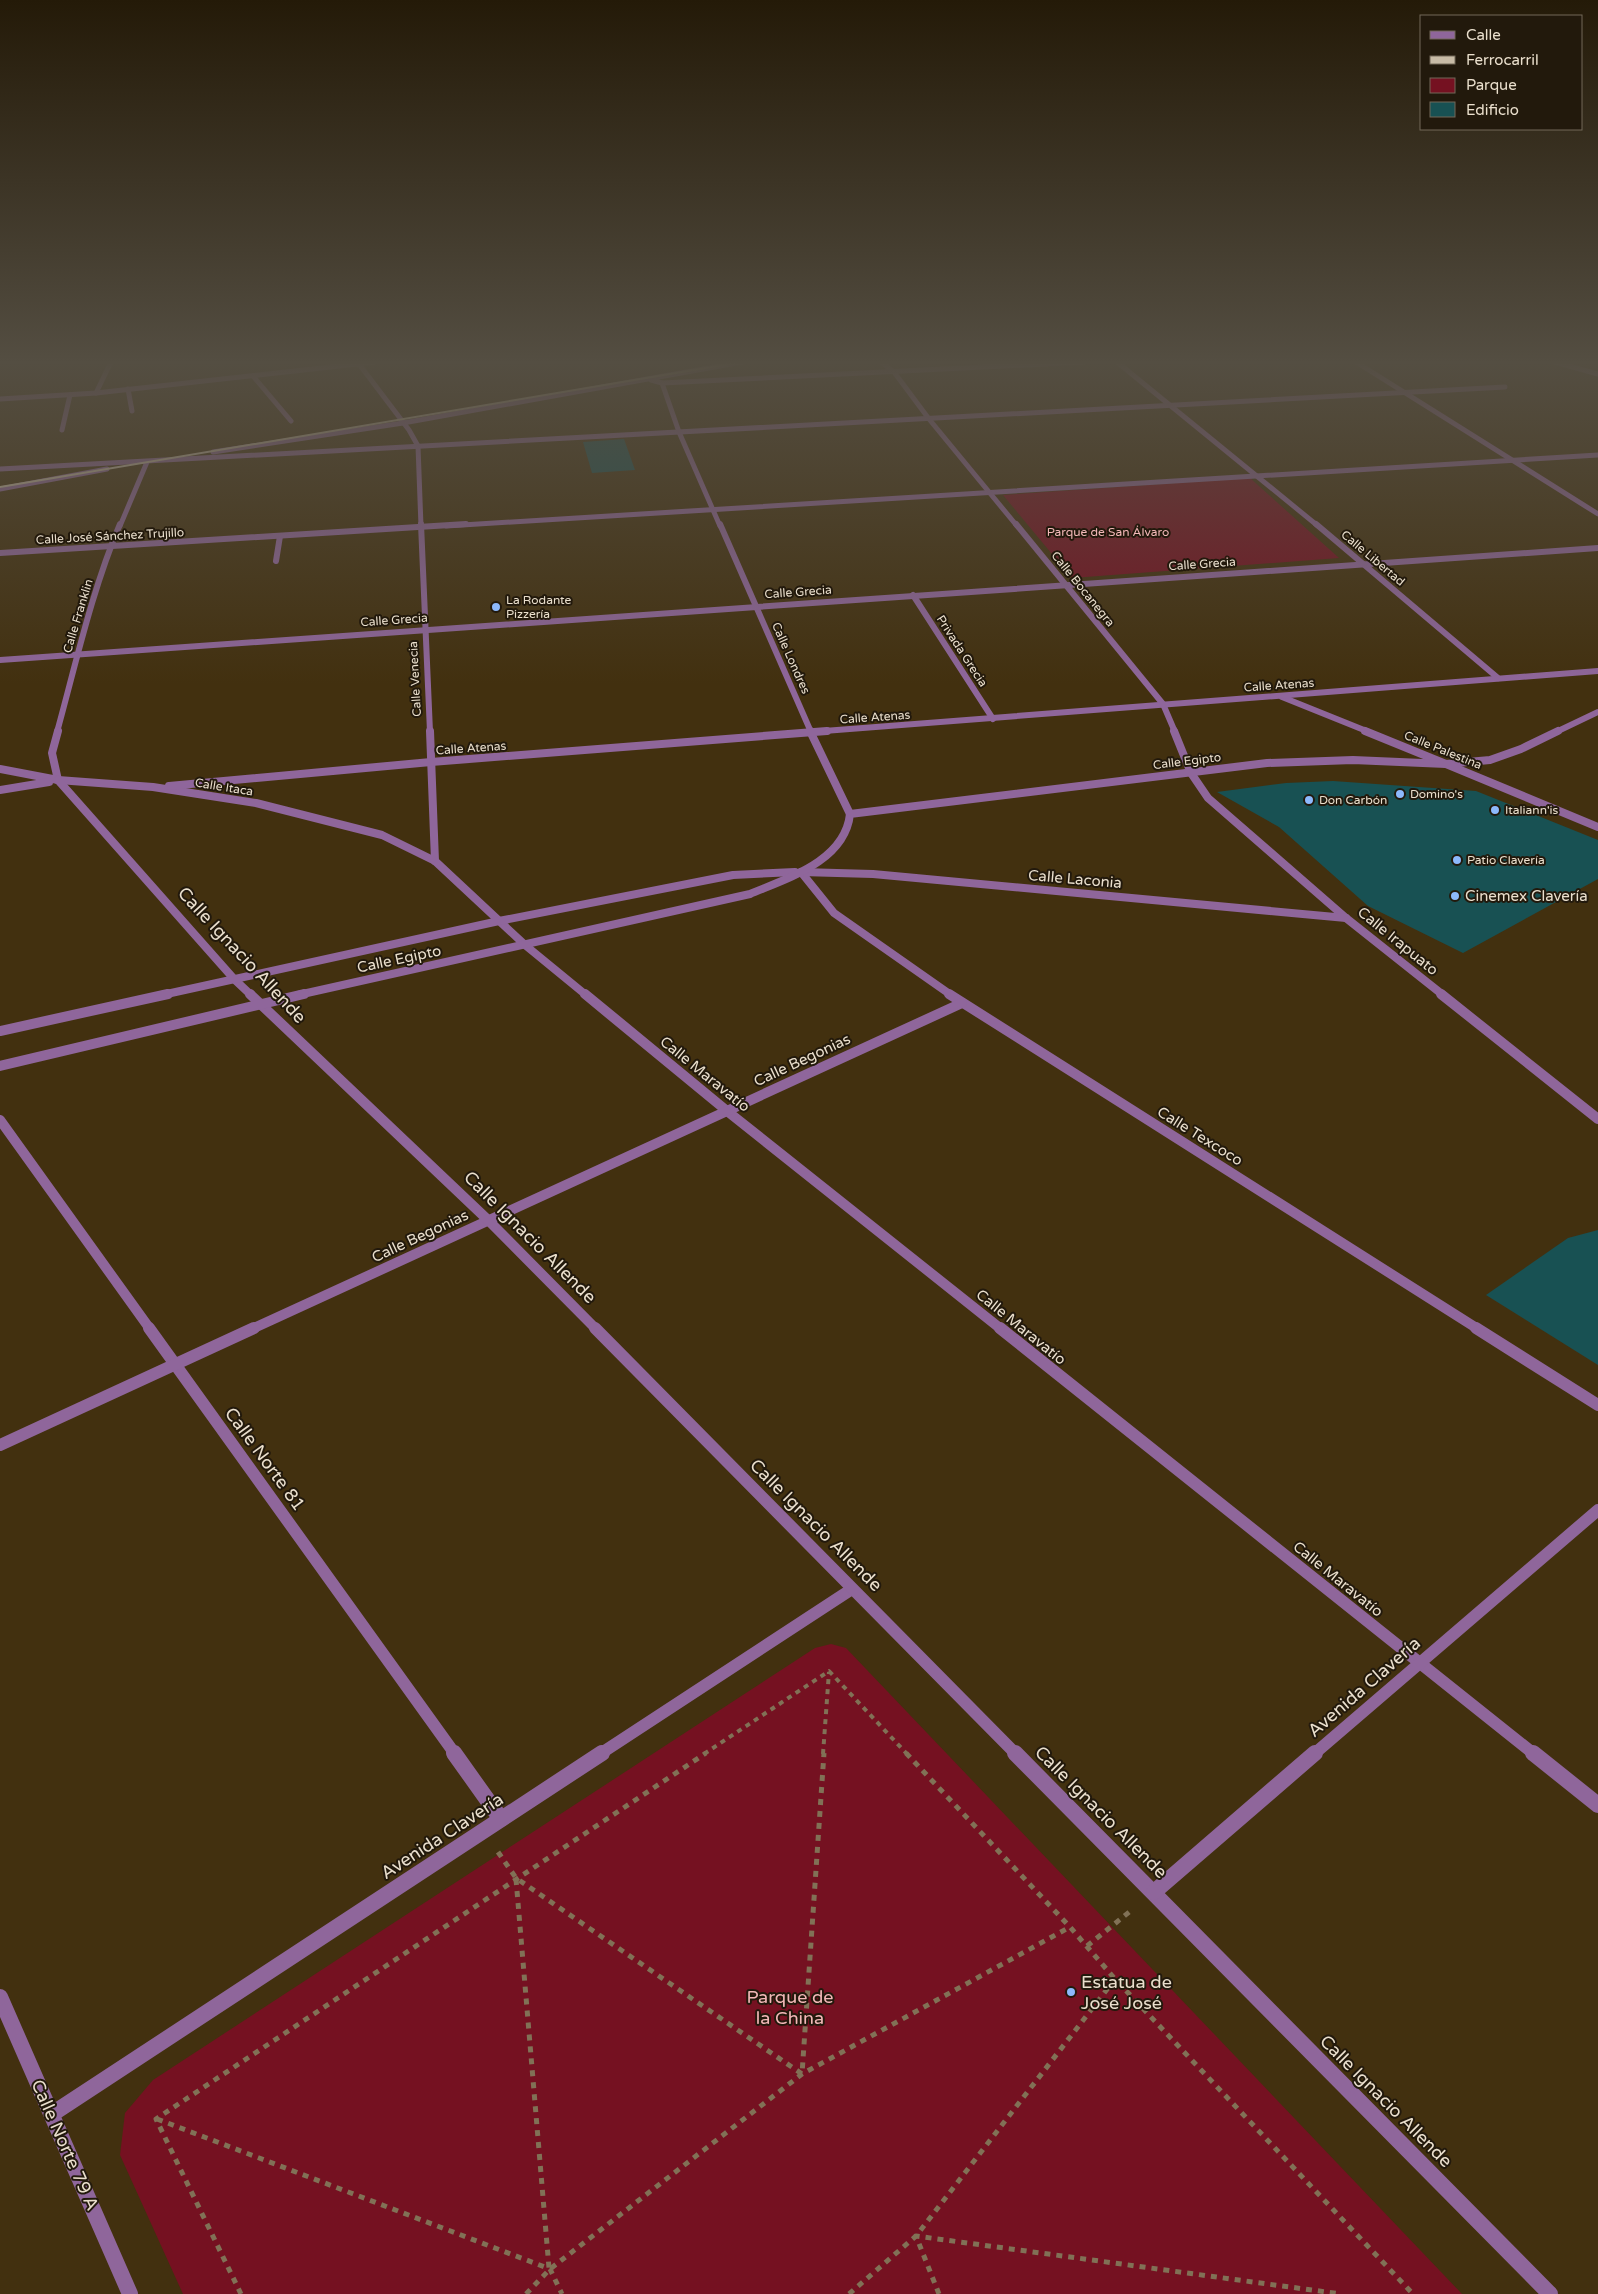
<svg xmlns="http://www.w3.org/2000/svg" width="1598" height="2294" viewBox="0 0 1598 2294" font-family="'Varela Round',sans-serif">
  <style>
    .green { fill: #751121 }
    .building { fill: #185153 }
    .lines { fill: none; stroke-linecap: round; stroke-linejoin: round }
    .path-far1 { stroke: #817156; stroke-width: 4; stroke-dasharray: 5 5; stroke-linecap: butt }
    .path { stroke: #817156; stroke-width: 5; stroke-dasharray: 6 6; stroke-linecap: butt }
    .service-far1 { stroke: #8f669b; stroke-width: 5 }
    .service { stroke: #8f669b; stroke-width: 6 }
    .minor-far5 { stroke: #8f669b; stroke-width: 5 }
    .minor-far4 { stroke: #8f669b; stroke-width: 6 }
    .minor-far3 { stroke: #8f669b; stroke-width: 8 }
    .minor-far2 { stroke: #8f669b; stroke-width: 10 }
    .minor-far1 { stroke: #8f669b; stroke-width: 12 }
    .minor { stroke: #8f669b; stroke-width: 16 }
    .tertiary-far3 { stroke: #8f669b; stroke-width: 8 }
    .tertiary-far2 { stroke: #8f669b; stroke-width: 10 }
    .tertiary-far1 { stroke: #8f669b; stroke-width: 12 }
    .tertiary { stroke: #8f669b; stroke-width: 16 }
    .rail { stroke: #c8bba6; stroke-width: 2 }
    .poi-dot { fill: #8db9fc; stroke: #22190c; stroke-width: 2 }
    .labels { text-anchor: middle; dominant-baseline: central; stroke-width: 4; stroke-linejoin: round; paint-order: stroke }
    .far-park-label { font-size: 12px; fill: #f3b8b8; stroke: #22190c }
    .far-street-label { font-size: 12px; fill: #eadfcd; stroke: #22190c }
    .far-poi-label { font-size: 12px; fill: #eadfcd; stroke: #22190c; text-anchor: start }
    .street-label { font-size: 15px; fill: #eadfcd; stroke: #22190c }
    .poi-label { font-size: 15px; fill: #eadfcd; stroke: #22190c; text-anchor: start }
    .near-street-label { font-size: 18px; fill: #eadfcd; stroke: #22190c }
    .near-poi-label { font-size: 18px; fill: #eadfcd; stroke: #22190c; text-anchor: start }
    .near-park-label { font-size: 18px; fill: #f3b8b8; stroke: #22190c }
  </style>
  <rect width="100%" height="100%" fill="#42300f"/>
  <g class="green">
    <path d="M1250 478 1339 558 1072 578 1003 495Z"/>
    <path d="M831 1644 846 1648 1462 2294H183L120 2155 125 2113 153 2080 815 1648Z"/>
  </g>
  <g class="building">
    <path d="M624 439 635 470 592 473 583 442Z"/>
    <path d="M1333 781 1476 791 1598 840V879L1463 953 1368 906 1279 827 1217 792 1286 783Z"/>
    <path d="M1598 1230V1365L1486 1295 1568 1238Z"/>
  </g>
  <g class="lines">
    <g class="path-far1">
      <path d="M704 1754 829 1671 907 1754"/>
      <path d="M823 1754 829 1672"/>
    </g>
    <g class="path">
      <path d="M906 1753 1070 1927 1115 1979 1413 2294"/>
      <path d="M498 1852 516 1878 802 2074 824 1753"/>
      <path d="M516 1879 549 2268"/>
      <path d="M1087 1946 1133 1909"/>
      <path d="M157 2119 550 2269 562 2294"/>
      <path d="M241 2294 156 2119 706 1753"/>
      <path d="M526 2294 550 2269 802 2074 1070 1927"/>
      <path d="M849 2294 916 2236 1115 1979"/>
      <path d="M939 2294 916 2236 1341 2294"/>
    </g>
    <g class="service-far1">
      <path d="M253 376 291 421"/>
      <path d="M128 389 132 411"/>
      <path d="M62 430 70 395"/>
    </g>
    <path class="service" d="M276 561 280 536"/>
    <g class="minor-far5">
      <path d="M881 362 894 372 929 419 1017 526"/>
      <path d="M1117 362 1318 526"/>
      <path d="M1356 362 1598 514"/>
      <path d="M1555 362 1598 374"/>
      <path d="M359 364 409 430 418 446 421 526"/>
      <path d="M651 380 662 383 679 432 720 526"/>
      <path d="M662 383 1084 362"/>
      <path d="M96 393 111 362"/>
      <path d="M0 399 96 393 375 362"/>
      <path d="M213 452 403 423 742 362"/>
      <path d="M0 469 1505 387"/>
      <path d="M0 489 107 469"/>
      <path d="M120 526 147 462"/>
      <path d="M446 526 1598 455"/>
    </g>
    <g class="minor-far4">
      <path d="M421 524 430 732"/>
      <path d="M720 524 811 732"/>
      <path d="M1016 524 1163 704 1175 732"/>
      <path d="M1316 524 1498 678"/>
      <path d="M0 553 466 524"/>
      <path d="M913 595 993 719"/>
      <path d="M0 660 1598 548"/>
      <path d="M1282 697 1369 732"/>
      <path d="M57 732C76 663 92 590 120 524"/>
      <path d="M811 732 1598 671"/>
      <path d="M1556 732 1598 712"/>
    </g>
    <g class="minor-far3">
      <path d="M58 731 52 753 58 780"/>
      <path d="M430 731 435 861"/>
      <path d="M810 731 850 814"/>
      <path d="M1174 731 1191 773 1208 798 1346 918 1443 995"/>
      <path d="M1365 731 1446 764 1490 760 1521 749 1558 731"/>
      <path d="M0 769 58 780 153 787 256 803 382 835 435 861 525 945 586 995"/>
      <path d="M58 780 234 979"/>
      <path d="M169 786 431 762 827 731"/>
      <path d="M0 790 49 782"/>
      <path d="M801 872 834 913 951 995"/>
      <path d="M801 872 873 874 1346 918"/>
    </g>
    <g class="minor-far2">
      <path d="M585 994 727 1111 1001 1329"/>
      <path d="M949 994 1478 1329"/>
      <path d="M1441 994 1598 1119"/>
      <path d="M0 1120 150 1329"/>
      <path d="M252 1329 962 1003"/>
    </g>
    <g class="minor-far1">
      <path d="M149 1328 455 1754"/>
      <path d="M1000 1328 1534 1754"/>
      <path d="M1476 1328 1598 1405"/>
      <path d="M0 1445 254 1328"/>
      <path d="M600 1754 852 1589"/>
    </g>
    <g class="minor">
      <path d="M454 1753 501 1819"/>
      <path d="M1533 1753 1598 1805"/>
      <path d="M0 1997 130 2294"/>
      <path d="M52 2114 602 1753"/>
    </g>
    <g class="tertiary-far3">
      <path d="M234 979 251 995"/>
      <path d="M162 995 499 921 733 875 795 872"/>
      <path d="M298 995 750 894C788 878 845 861 850 814L1267 763 1353 760 1446 764 1598 827"/>
    </g>
    <g class="tertiary-far2">
      <path d="M250 994 489 1221 596 1329"/>
      <path d="M0 1031 168 994"/>
      <path d="M0 1066 304 994"/>
    </g>
    <g class="tertiary-far1">
      <path d="M595 1328 1016 1754"/>
      <path d="M1314 1754 1598 1510"/>
    </g>
    <g class="tertiary">
      <path d="M1015 1753 1550 2294"/>
      <path d="M1154 1892 1315 1753"/>
    </g>
    <path class="rail" d="M0 487 741 362"/>
  </g>
  <linearGradient id="sky" x2="0" y2="1"><stop stop-color="#241a08"/><stop offset="0.53" stop-color="#544e42"/><stop offset="1" stop-color="#544e42" stop-opacity="0"/></linearGradient>
  <rect width="1598" height="684" fill="url(#sky)"/>
  <g class="poi-dot">
    <circle cx="496" cy="607" r="5"/>
    <circle cx="1400" cy="794" r="5"/>
    <circle cx="1309" cy="800" r="5"/>
    <circle cx="1495" cy="810" r="5"/>
    <circle cx="1457" cy="860" r="5"/>
    <circle cx="1455" cy="896" r="5"/>
    <circle cx="1071" cy="1992" r="5"/>
  </g>
  <g class="labels">
    <g class="far-park-label">
      <text x="1108" y="532">Parque de San Álvaro</text>
    </g>
    <g class="far-street-label">
      <text transform="translate(110 536) rotate(-3)">Calle José Sánchez Trujillo</text>
      <text transform="translate(1373 558) rotate(40)">Calle Libertad</text>
      <text transform="translate(1202 564) rotate(-4)">Calle Grecia</text>
      <text transform="translate(1083 589) rotate(51)">Calle Bocanegra</text>
      <text transform="translate(798 592) rotate(-4)">Calle Grecia</text>
      <text transform="translate(78 616) rotate(-73)">Calle Franklin</text>
      <text transform="translate(394 620) rotate(-4)">Calle Grecia</text>
      <text transform="translate(962 651) rotate(57)">Privada Grecia</text>
      <text transform="translate(791 658) rotate(66)">Calle Londres</text>
      <text transform="translate(415 679) rotate(-93)">Calle Venecia</text>
      <text transform="translate(1279 685) rotate(-4)">Calle Atenas</text>
      <text transform="translate(875 717) rotate(-4)">Calle Atenas</text>
      <text transform="translate(471 748) rotate(-4)">Calle Atenas</text>
      <text transform="translate(1443 750) rotate(22)">Calle Palestina</text>
      <text transform="translate(1187 761) rotate(-7)">Calle Egipto</text>
      <text transform="translate(224 787) rotate(9)">Calle Itaca</text>
    </g>
    <g class="far-poi-label">
      <text x="506" y="600">La Rodante<tspan x="506" dy="14">Pizzería</tspan></text>
      <text x="1410" y="794">Domino's</text>
      <text x="1319" y="800">Don Carbón</text>
      <text x="1505" y="810">Italiann'is</text>
      <text x="1467" y="860">Patio Clavería</text>
    </g>
    <g class="street-label">
      <text transform="translate(1075 879) rotate(5)">Calle Laconia</text>
      <text transform="translate(1398 941) rotate(39)">Calle Irapuato</text>
      <text transform="translate(399 959) rotate(-12)">Calle Egipto</text>
      <text transform="translate(802 1060) rotate(-25)">Calle Begonias</text>
      <text transform="translate(705 1074) rotate(39)">Calle Maravatío</text>
      <text transform="translate(1200 1136) rotate(32)">Calle Texcoco</text>
      <text transform="translate(420 1236) rotate(-25)">Calle Begonias</text>
      <text transform="translate(1021 1327) rotate(39)">Calle Maravatío</text>
      <text transform="translate(1338 1579) rotate(39)">Calle Maravatío</text>
    </g>
    <g class="poi-label">
      <text x="1465" y="896">Cinemex Clavería</text>
    </g>
    <g class="near-street-label">
      <text transform="translate(242 955) rotate(47)">Calle Ignacio Allende</text>
      <text transform="translate(530 1237) rotate(45)">Calle Ignacio Allende</text>
      <text transform="translate(265 1459) rotate(54)">Calle Norte 81</text>
      <text transform="translate(816 1525) rotate(45)">Calle Ignacio Allende</text>
      <text transform="translate(1364 1687) rotate(-41)">Avenida Clavería</text>
      <text transform="translate(1101 1812) rotate(45)">Calle Ignacio Allende</text>
      <text transform="translate(442 1836) rotate(-33)">Avenida Clavería</text>
      <text transform="translate(1386 2101) rotate(45)">Calle Ignacio Allende</text>
      <text transform="translate(65 2145) rotate(66)">Calle Norte 79 A</text>
    </g>
    <g class="near-poi-label">
      <text x="1081" y="1982">Estatua de<tspan x="1081" dy="21">José José</tspan></text>
    </g>
    <g class="near-park-label">
      <text x="790" y="1997">Parque de<tspan x="790" dy="21">la China</tspan></text>
    </g>
  </g>
  <rect x="1420" y="15" width="162" height="115" fill="#22190c" stroke="#726859"/>
  <rect x="1430" y="31" width="25" height="8" fill="#8f669b" stroke="#726859"/>
  <text x="1466" y="40" font-size="15" fill="#eadfcd">Calle</text>
  <rect x="1430" y="56" width="25" height="8" fill="#c8bba6" stroke="#726859"/>
  <text x="1466" y="65" font-size="15" fill="#eadfcd">Ferrocarril</text>
  <rect x="1430" y="78" width="25" height="15" fill="#751121" stroke="#726859"/>
  <text x="1466" y="90" font-size="15" fill="#eadfcd">Parque</text>
  <rect x="1430" y="102" width="25" height="15" fill="#185153" stroke="#726859"/>
  <text x="1466" y="115" font-size="15" fill="#eadfcd">Edificio</text>
</svg>
